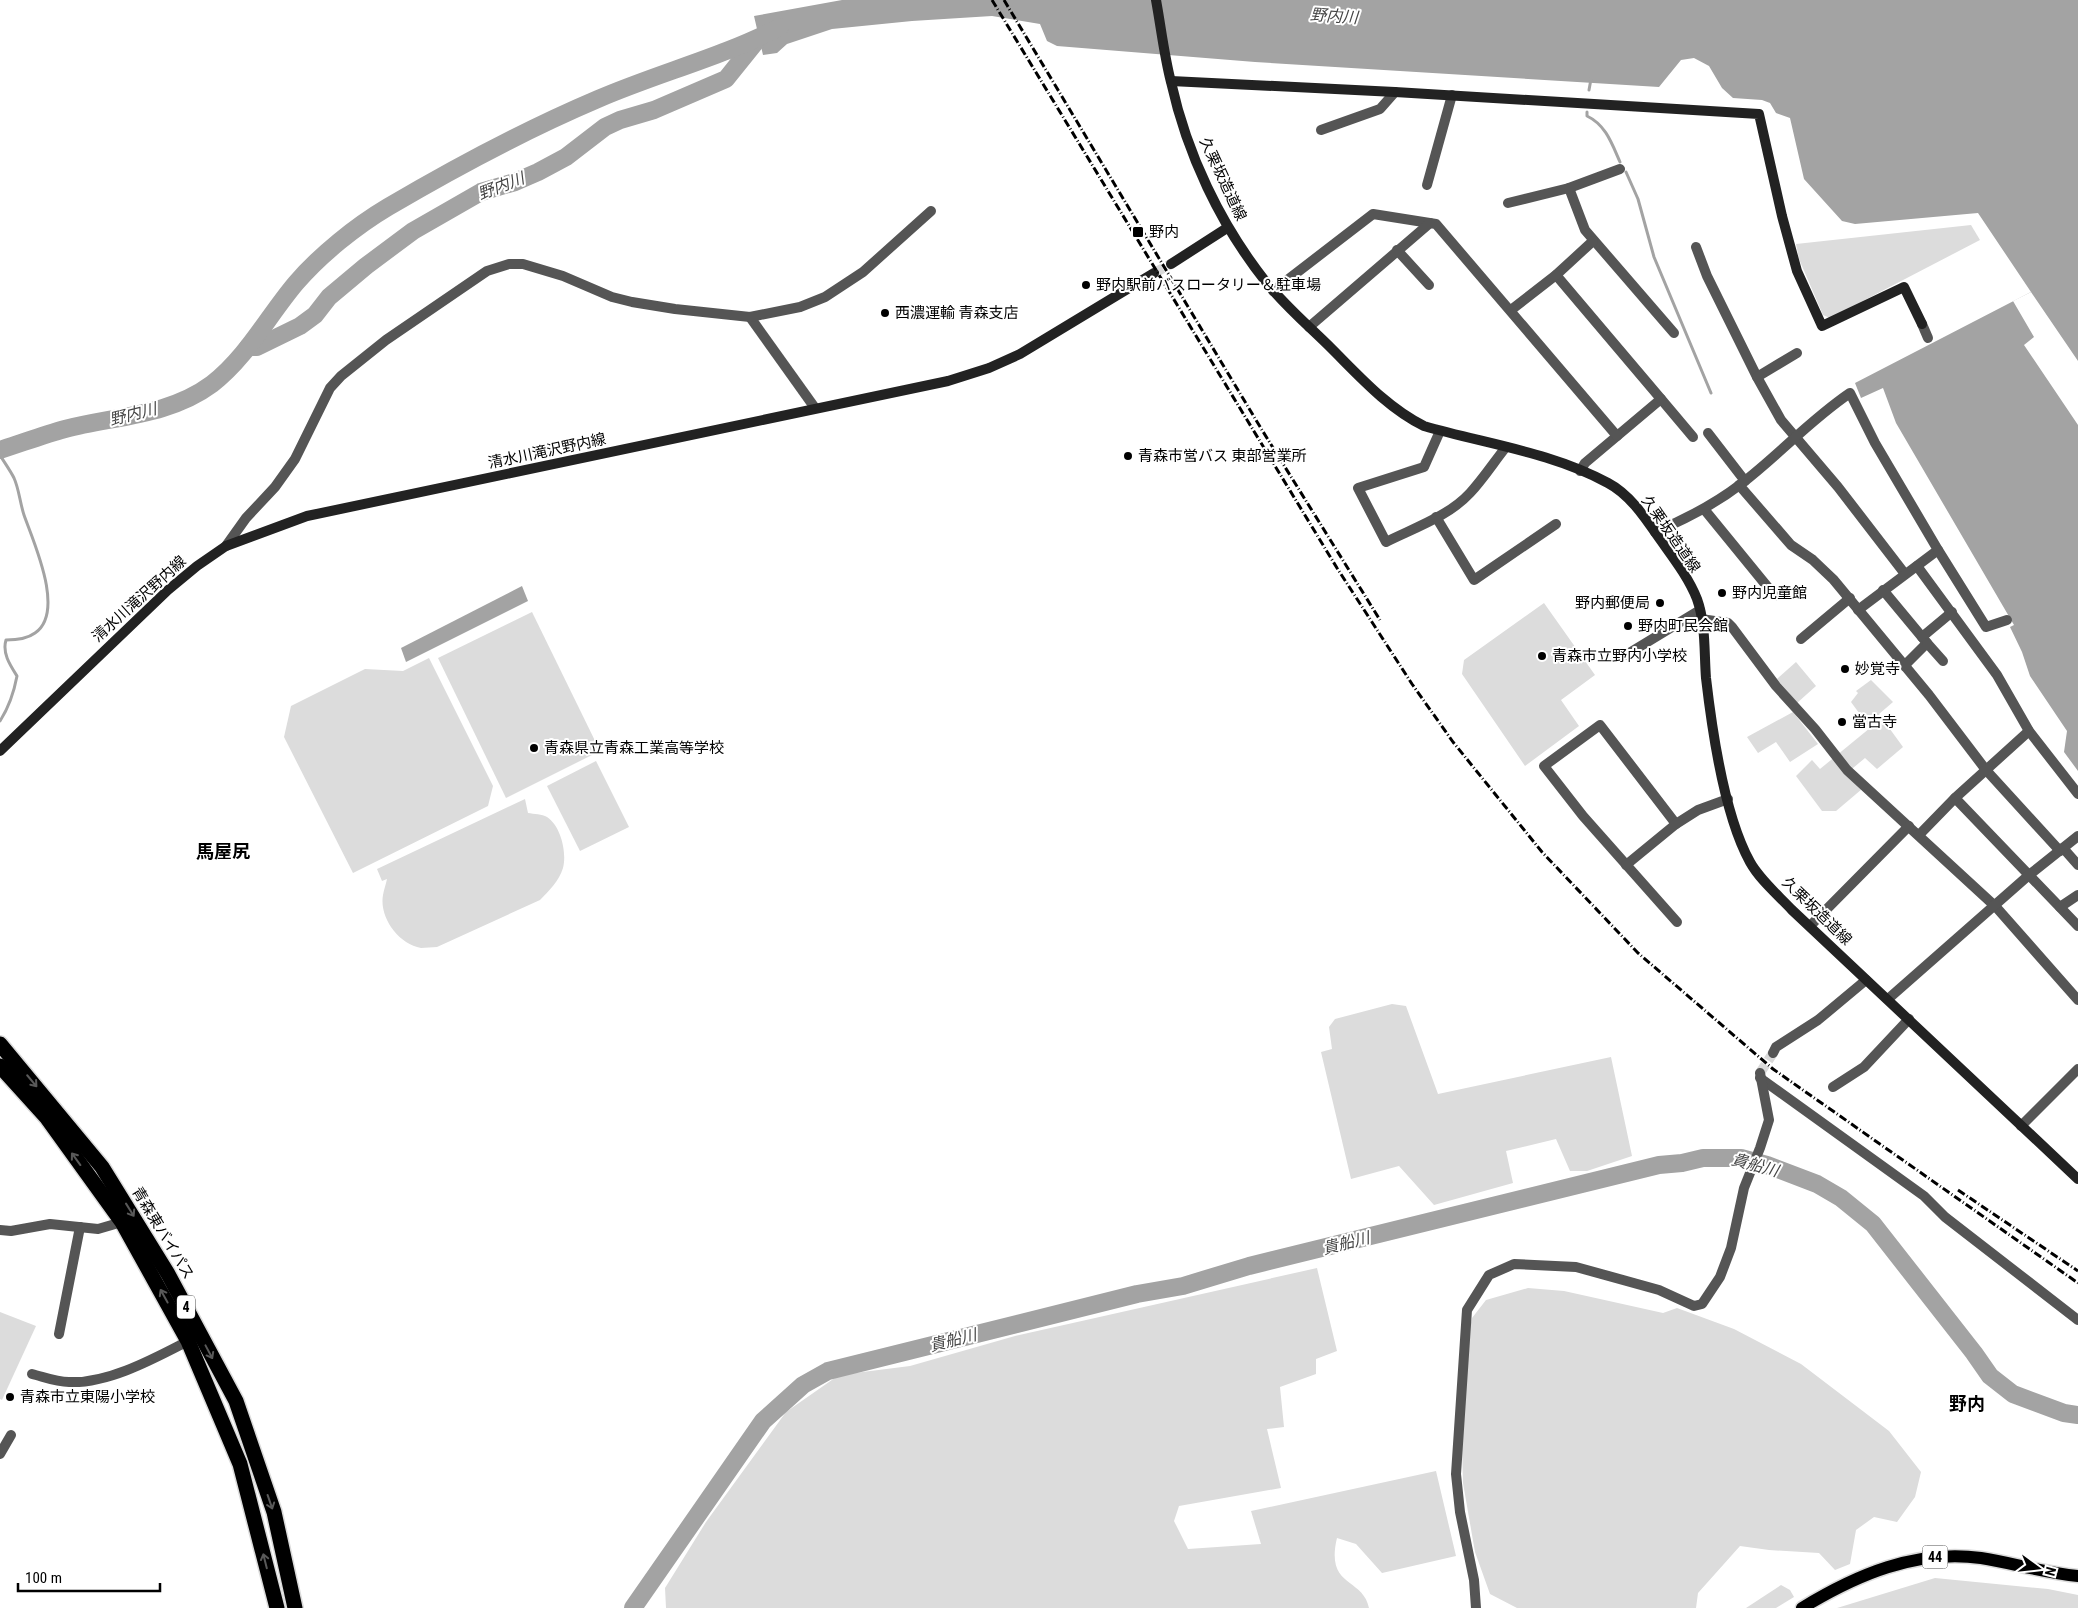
<svg xmlns="http://www.w3.org/2000/svg" width="2078" height="1608" viewBox="0 0 2078 1608" font-family="'Roboto Condensed','Noto Sans JP',sans-serif">
  <style>
    .green { fill: #dcdcdc }
    .water { fill: #a3a3a3 }
    .pier { fill: #fff }
    .lines { fill: none; stroke-linecap: round; stroke-linejoin: round }
    .stream { stroke: #a3a3a3; stroke-width: 3 }
    .river { stroke: #a3a3a3; stroke-width: 18 }
    .street-tunnel { stroke: #d9d9d9; stroke-width: 10; stroke-dasharray: 10 5; stroke-linecap: butt }
    .secondary-tunnel { stroke: #d9d9d9; stroke-width: 10; stroke-dasharray: 10 5; stroke-linecap: butt }
    .primary-casing { stroke: #dbdbdb; stroke-width: 15 }
    .highway-casing { stroke: #dbdbdb; stroke-width: 18 }
    .street { stroke: #555; stroke-width: 10 }
    .secondary { stroke: #222; stroke-width: 10 }
    .primary { stroke: #000; stroke-width: 12 }
    .highway { stroke: #000; stroke-width: 15 }
    .rail { stroke: #000; stroke-width: 3; stroke-dasharray: 8 2.5 1 2.5; stroke-linecap: butt }
    .oneway { stroke: #595959 }
    .poi-dot { fill: #000; stroke: #fff; stroke-width: 2 }
    .labels { text-anchor: middle; dominant-baseline: central; stroke-width: 4; stroke-linejoin: round; paint-order: stroke }
    .shield { fill: #fff; stroke: #4c4c4c; stroke-width: 1 }
    .shield-label { font-size: 14px; font-weight: bold; fill: #000 }
    .street-label { font-size: 15px; fill: #000; stroke: #fff }
    .poi-label { font-size: 15px; fill: #000; stroke: #fff; text-anchor: start }
    .water-label { font-size: 16px; font-style: italic; fill: #444; stroke: #fff }
    .quarter-label { font-size: 18px; font-weight: bold; fill: #000; stroke: #fff }
  </style>
  <rect width="100%" height="100%" fill="#fff"/>
  <g class="green">
    <path d="M1971 225 1980 240 1830 318 1823 315 1799 259 1796 244Z"/>
    <path d="M1544 603 1595 675 1561 700 1579 726 1525 766 1462 674 1464 660Z"/>
    <path d="M532 612 600 751 506 798 438 658Z"/>
    <path d="M429 658 493 786 488 806 353 873 284 737 291 706 365 669 403 671Z"/>
    <path d="M1796 662 1816 686 1797 703 1777 679Z"/>
    <path d="M1871 680 1893 702 1879 714 1903 747 1877 769 1865 758 1847 773 1862 789 1836 811H1822L1796 776 1812 760 1820 769 1870 728 1851 702 1858 693 1856 691Z"/>
    <path d="M1793 712 1818 744 1790 762 1776 742 1758 753 1747 737Z"/>
    <path d="M596 761 629 827 580 851 547 786Z"/>
    <path d="M525 799 528 813C534 814 542 814 547 817 561 826 567 853 563 868 559 881 549 891 540 900L437 947C432 947 426 948 421 948 398 944 379 917 383 895 384 889 386 884 387 879L382 881 377 869Z"/>
    <path d="M1392 1004 1406 1006 1438 1094 1611 1057 1632 1156 1587 1171H1570L1556 1139 1506 1151 1513 1183 1434 1205 1399 1166 1351 1179 1321 1052 1332 1049 1329 1027 1335 1019Z"/>
    <path d="M1317 1268 1337 1351 1316 1359V1374L1280 1387 1284 1427 1267 1429 1281 1488 1179 1506 1174 1521 1188 1549 1261 1544 1251 1511 1436 1471 1456 1556 1382 1573 1356 1544 1337 1538C1325 1588 1363 1577 1369 1608H666L665 1588 706 1522 786 1412 839 1375 910 1366 1015 1336Z"/>
    <path d="M1528 1288 1564 1291 1663 1313 1677 1308 1734 1329 1801 1364 1889 1431 1921 1472 1915 1497 1897 1522 1874 1517 1856 1530 1850 1564 1835 1570 1819 1553 1769 1550 1740 1546 1698 1593 1696 1608H1517L1490 1594 1475 1552 1463 1483 1461 1414 1466 1346 1472 1318 1486 1300Z"/>
    <path d="M0 1312 36 1326 2 1400 0 1399Z"/>
    <path d="M1935 1578 2048 1589 2078 1595V1608H1837Z"/>
    <path d="M1781 1585 1790 1590 1794 1597 1776 1608H1746Z"/>
  </g>
  <g class="water">
    <path d="M842 0H2078V771L2064 752 2067 731 2030 676 2022 652 2010 627 2014 625 1896 423 1883 388 1861 398 1855 383 2031 292 1978 213 1855 224 1842 221 1804 179 1790 118 1776 113 1770 103 1762 100 1733 98 1722 88 1709 66 1694 58 1681 60 1659 87 1255 62 1057 46 1047 41 1040 24 992 16 912 21 832 29 787 44 777 53 763 55 754 16Z"/>
    <path d="M522 586 528 601 406 662 401 648Z"/>
  </g>
  <path class="pier" d="M2031 292 2078 361V425L2024 345 2034 337 2013 301Z"/>
  <g class="lines">
    <g class="stream">
      <path d="M1589 90 1591 79"/>
      <path d="M1587 112V116C1606 125 1612 144 1620 162"/>
      <path d="M1626 172 1638 199 1654 257 1711 393"/>
      <path d="M0 455C4 462 10 470 14 478 19 489 20 503 24 515 33 541 66 612 35 633 27 639 15 640 6 640 2 653 10 665 17 676 14 692 9 707 0 721"/>
    </g>
    <g class="river">
      <path d="M248 347H257L300 326 315 315 329 297 366 266 413 231 481 192 515 182 538 172 566 157 605 127 620 120 654 110 726 79 758 39"/>
      <path d="M0 450C22 443 43 435 65 429 115 416 169 416 212 384 247 357 268 316 296 283 320 255 356 226 388 207 456 167 525 130 598 99 658 73 722 57 780 27"/>
      <path d="M633 1608 763 1421 803 1385 828 1371 1137 1294 1183 1286 1249 1266 1659 1165 1682 1163 1703 1158H1741L1767 1165 1817 1184 1841 1198 1873 1224 1974 1353 1990 1376 2013 1394 2064 1413 2078 1415"/>
    </g>
    <path class="street-tunnel" d="M1760 1073 1773 1053"/>
    <path class="secondary-tunnel" d="M1154 273 1171 264"/>
    <defs>
      <path id="primary" d="M1802 1608C1856 1575 1916 1549 1981 1558 2013 1563 2045 1573 2078 1576"/>
      <g id="highway">
        <path d="M0 1044 102 1167 168 1274 236 1401 274 1512 295 1608"/>
        <path d="M0 1066 47 1118 122 1222 188 1341 240 1464 277 1608"/>
      </g>
    </defs>
    <use href="#primary" class="primary-casing"/>
    <use href="#highway" class="highway-casing"/>
    <g class="street">
      <path d="M1321 130 1380 109 1395 92"/>
      <path d="M1427 185 1452 95"/>
      <path d="M1569 188 1585 230 1674 333"/>
      <path d="M1508 203 1569 188 1620 169"/>
      <path d="M1696 247 1707 276 1757 377 1781 420 1838 487 1905 574"/>
      <path d="M1397 250 1429 285"/>
      <path d="M1556 275 1661 399 1585 463 1580 471"/>
      <path d="M1273 291 1373 214 1436 224 1617 436"/>
      <path d="M1511 310 1556 275 1593 241"/>
      <path d="M750 317 815 408"/>
      <path d="M1922 324 1928 338"/>
      <path d="M1309 327 1430 223"/>
      <path d="M1757 377 1797 353"/>
      <path d="M1661 399 1693 437"/>
      <path d="M1440 431 1424 467 1358 488 1386 542C1414 528 1449 516 1470 493 1483 479 1494 462 1506 447"/>
      <path d="M1708 433 1745 481"/>
      <path d="M1739 485 1791 545 1813 560 1833 579 1929 695 1986 770 2060 851"/>
      <path d="M1704 509 1775 596"/>
      <path d="M1436 517 1474 580 1556 524"/>
      <path d="M1655 532C1686 519 1715 504 1741 484 1779 455 1810 420 1850 393L1875 443 1938 550 1858 610"/>
      <path d="M226 546 246 518 275 487 295 459 330 388 341 376 386 340 487 271 509 264H523L563 276 612 297 632 302 675 309 750 317 800 307 825 297 863 272 931 211"/>
      <path d="M1938 550 1986 627 2007 620"/>
      <path d="M1917 566 1997 675 2029 731 2078 794"/>
      <path d="M1883 590 1927 643 1904 666"/>
      <path d="M1701 619 1728 623 1732 627 1776 686 1815 729 1847 770 1996 907 2078 1000"/>
      <path d="M1922 637 1952 612"/>
      <path d="M1801 639 1850 598"/>
      <path d="M1927 643 1943 661"/>
      <path d="M1626 655 1700 610"/>
      <path d="M1955 798 2078 926"/>
      <path d="M1676 824 1600 725 1544 766 1583 816 1677 922"/>
      <path d="M1919 835 1955 798 2029 731"/>
      <path d="M2063 848 2078 865"/>
      <path d="M1626 865 1676 824 1698 810 1728 799"/>
      <path d="M2060 907 2078 895"/>
      <path d="M1810 926 1909 826"/>
      <path d="M1888 999 2029 875 2078 836"/>
      <path d="M1773 1053 1776 1047 1818 1020 1866 980"/>
      <path d="M1760 1078 1924 1196 1945 1217 2078 1320"/>
      <path d="M1833 1087 1864 1067 1909 1019"/>
      <path d="M2021 1126 2078 1069"/>
      <path d="M0 1230 11 1231 50 1224 98 1229 122 1222"/>
      <path d="M59 1334 80 1227"/>
      <path d="M32 1374C44 1377 56 1382 69 1382 108 1384 155 1358 188 1341"/>
      <path d="M0 1454 11 1435"/>
      <path d="M1476 1608 1474 1580 1460 1512 1456 1474 1467 1310 1489 1275 1514 1264 1576 1267 1659 1290 1694 1306 1702 1304 1720 1277 1731 1248 1744 1188 1760 1148 1769 1120 1760 1073"/>
    </g>
    <g class="secondary">
      <path d="M1156 0C1161 27 1164 55 1171 82 1187 154 1220 224 1266 282 1285 306 1310 327 1332 349 1361 378 1388 408 1424 426 1486 444 1551 452 1608 483 1629 494 1644 516 1657 535 1671 555 1688 576 1697 599 1706 624 1704 653 1706 678 1712 730 1725 817 1750 862 1760 880 1778 895 1792 910L2078 1179"/>
      <path d="M1171 81 1395 92 1759 114 1782 216 1797 271 1822 326 1904 287 1922 324"/>
      <path d="M1171 264 1227 228"/>
      <path d="M0 751 168 590 197 566 226 546 307 516 948 381 989 368 1020 354 1154 273"/>
    </g>
    <use href="#primary" class="primary"/>
    <use href="#highway" class="highway"/>
    <g class="rail">
      <path d="M992 0 1337 568 1412 684 1453 742 1542 852 1638 953 1773 1069 2078 1283"/>
      <path d="M1004 0 1262 430 1380 620"/>
      <path d="M1958 1190 2078 1271"/>
    </g>
  </g>
  <defs><path id="oneway-shaft" d="M-6 0H5M1.5-3L5.5 0L1.5 3" fill="none" stroke-width="1.6" stroke-linecap="round" stroke-linejoin="round" transform="scale(1.25)"/></defs>
  <g class="oneway">
    <use href="#oneway-shaft" transform="translate(32 1081) rotate(50)"/>
    <use href="#oneway-shaft" transform="translate(76 1159) rotate(-126)"/>
    <use href="#oneway-shaft" transform="translate(130 1210) rotate(58)"/>
    <use href="#oneway-shaft" transform="translate(164 1296) rotate(-119)"/>
    <use href="#oneway-shaft" transform="translate(209 1352) rotate(62)"/>
    <use href="#oneway-shaft" transform="translate(270 1502) rotate(71)"/>
    <use href="#oneway-shaft" transform="translate(265 1561) rotate(-104)"/>
  </g>
  <g class="poi-dot">
    <rect x="1132" y="226" width="12" height="12" rx="2.5"/>
    <circle cx="1086" cy="285" r="5"/>
    <circle cx="885" cy="313" r="5"/>
    <circle cx="1128" cy="456" r="5"/>
    <circle cx="1722" cy="593" r="5"/>
    <circle cx="1660" cy="603" r="5"/>
    <circle cx="1628" cy="626" r="5"/>
    <circle cx="1542" cy="656" r="5"/>
    <circle cx="1845" cy="669" r="5"/>
    <circle cx="1842" cy="722" r="5"/>
    <circle cx="534" cy="748" r="5"/>
    <circle cx="10" cy="1397" r="5"/>
  </g>
  <g class="labels">
    <g class="shield">
      <rect x="177" y="1295.5" width="18" height="23" rx="4"/>
      <rect x="1922.5" y="1545.5" width="25" height="23" rx="4"/>
    </g>
    <g class="shield-label">
      <text x="186" y="1307">4</text>
      <text x="1935" y="1557">44</text>
    </g>
    <g class="street-label">
      <text transform="translate(1223 179) rotate(65)">久栗坂造道線</text>
      <text transform="translate(547 451) rotate(-12)">清水川滝沢野内線</text>
      <text transform="translate(1671 534) rotate(55)">久栗坂造道線</text>
      <text transform="translate(139 599) rotate(-42)">清水川滝沢野内線</text>
      <text transform="translate(1817 911) rotate(44)">久栗坂造道線</text>
      <text transform="translate(163 1233) rotate(59)">青森東バイパス</text>
    </g>
    <g class="poi-label">
      <text x="1149" y="232">野内</text>
      <text x="1096" y="285">野内駅前バスロータリー＆駐車場</text>
      <text x="895" y="313">西濃運輸 青森支店</text>
      <text x="1138" y="456">青森市営バス 東部営業所</text>
      <text x="1732" y="593">野内児童館</text>
      <text x="1650" y="603" text-anchor="end">野内郵便局</text>
      <text x="1638" y="626">野内町民会館</text>
      <text x="1552" y="656">青森市立野内小学校</text>
      <text x="1855" y="669">妙覚寺</text>
      <text x="1852" y="722">當古寺</text>
      <text x="544" y="748">青森県立青森工業高等学校</text>
      <text x="20" y="1397">青森市立東陽小学校</text>
    </g>
    <g class="water-label">
      <text transform="translate(1334 16) rotate(4)">野内川</text>
      <text transform="translate(501 186) rotate(-21)">野内川</text>
      <text transform="translate(133 414) rotate(-14)">野内川</text>
      <text transform="translate(1755 1165) rotate(15)">貴船川</text>
      <text transform="translate(1346 1243) rotate(-14)">貴船川</text>
      <text transform="translate(953 1340) rotate(-14)">貴船川</text>
    </g>
    <g class="quarter-label">
      <text x="223" y="851">馬屋尻</text>
      <text x="1967" y="1403">野内</text>
    </g>
  </g>
  <g transform="translate(2038 1568) rotate(105)" stroke="#ffffff" stroke-width="4" paint-order="stroke">
  <path d="M0-4L9 19L0 12L-9 19Z" fill="#000000"/>
  <text y="-8" font-size="14" font-weight="bold" text-anchor="middle" fill="#000000">N</text>
  </g>
  <path d="M18 1583v8h142v-8" fill="none" stroke="#000000" stroke-width="2.5"/>
  <text x="25" y="1583" font-size="15" fill="#000000" stroke="#ffffff" stroke-width="4" paint-order="stroke">100 m</text>
</svg>
